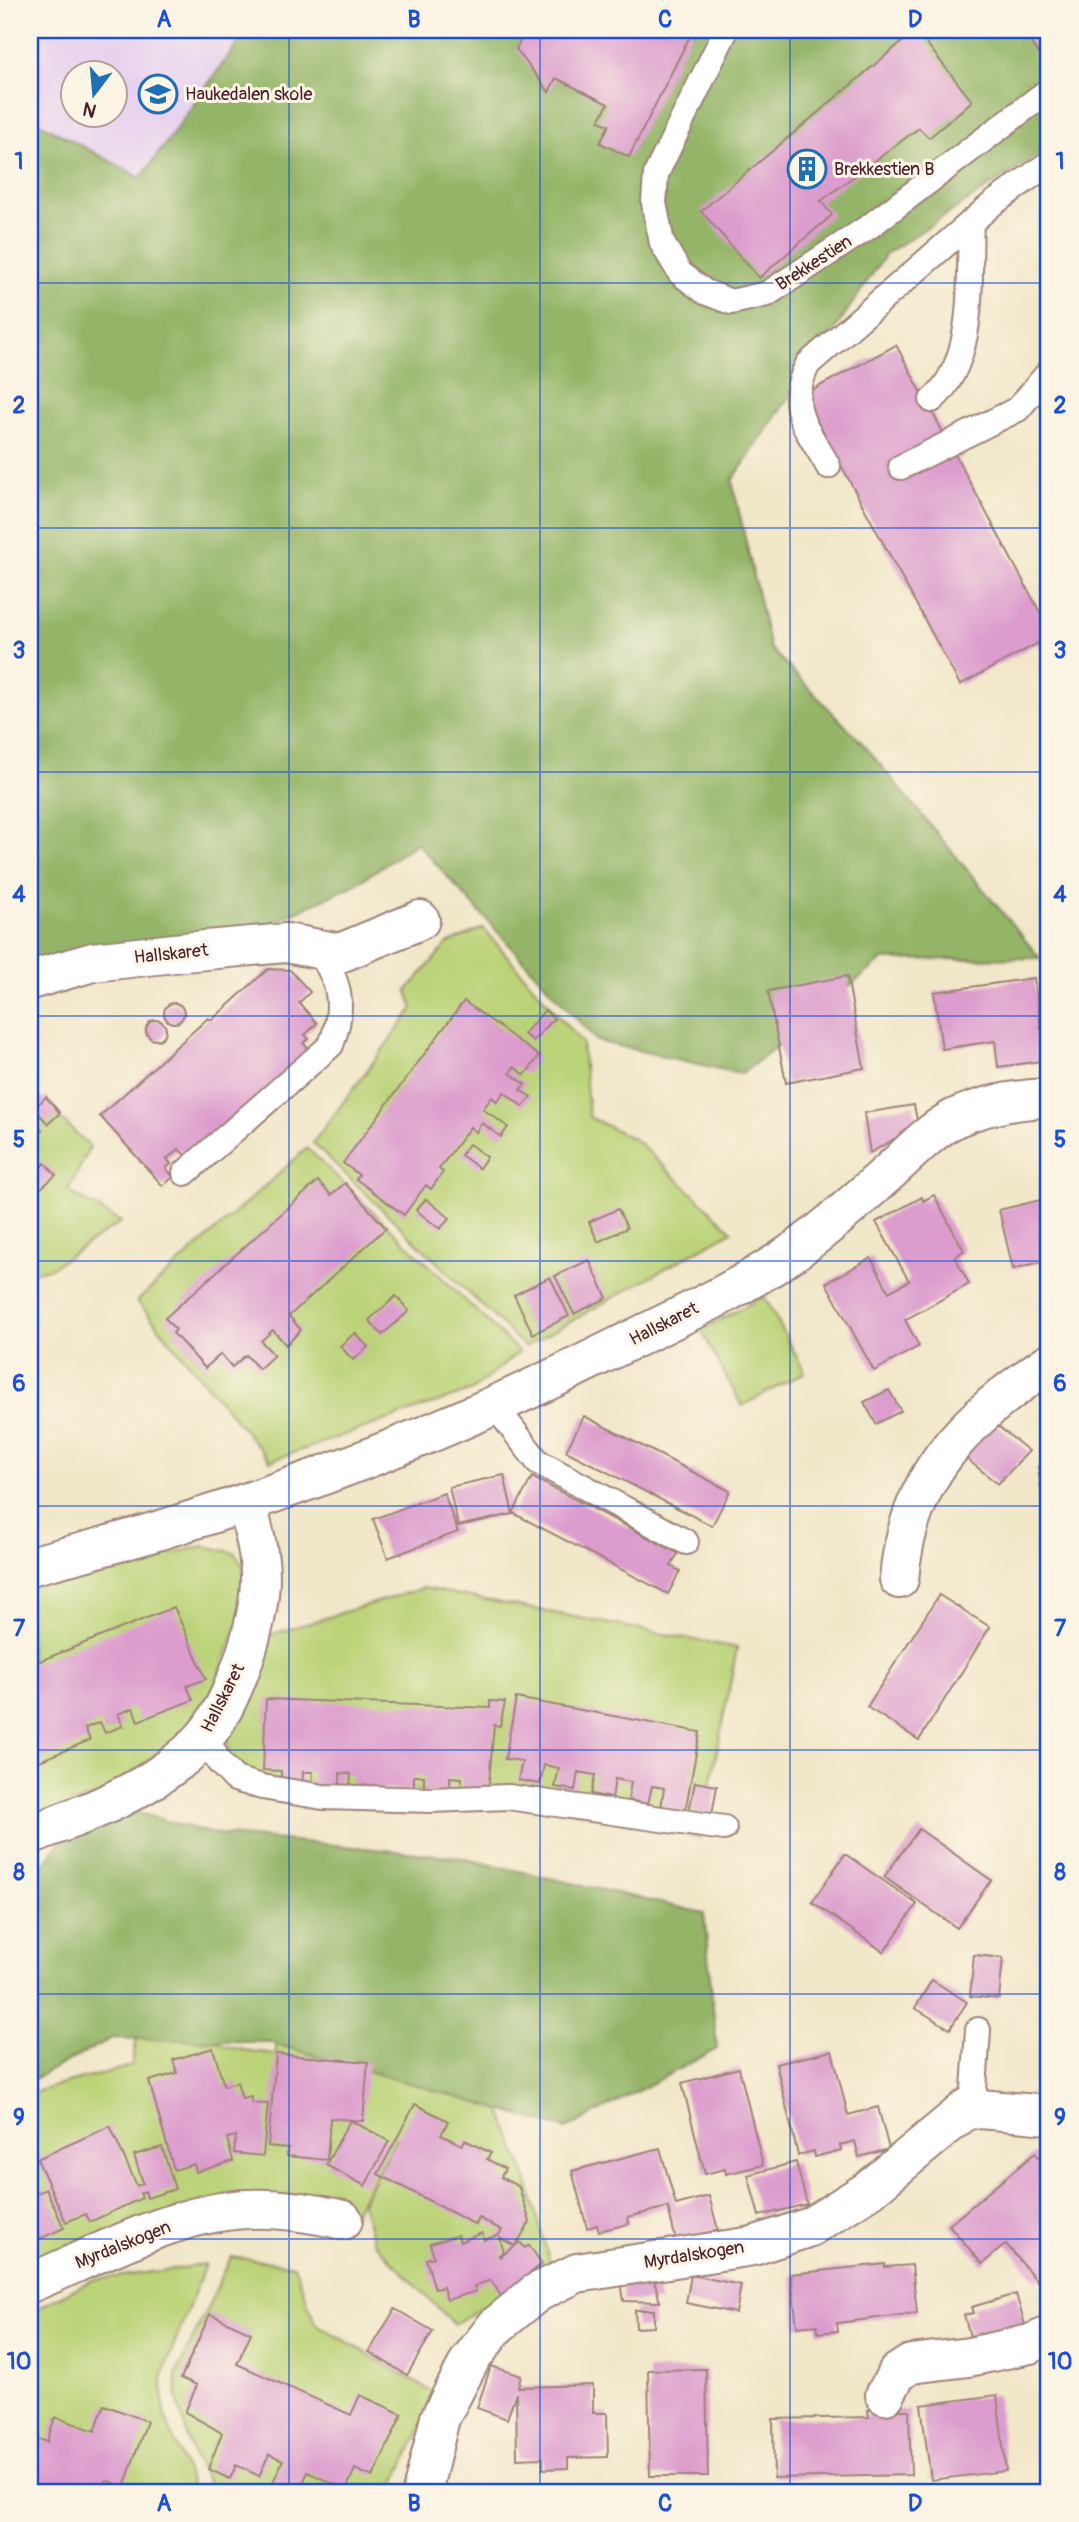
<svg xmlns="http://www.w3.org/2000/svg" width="1079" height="2522" viewBox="0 0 1079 2522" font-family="Pangolin,sans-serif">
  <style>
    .built { fill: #e7d2ef; fill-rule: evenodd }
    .green { fill: #bbd378; stroke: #827952; stroke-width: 2 }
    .forest { fill: #94b568; stroke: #6f6a4a; stroke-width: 2 }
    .building { fill: #dc9ccd }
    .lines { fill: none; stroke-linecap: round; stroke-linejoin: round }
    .lane-casing { stroke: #9e837a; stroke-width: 28 }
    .street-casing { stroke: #9e837a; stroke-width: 42 }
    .lane { stroke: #fff; stroke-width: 24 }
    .street { stroke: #fff; stroke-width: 38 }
    .grid { fill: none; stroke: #1d4ed8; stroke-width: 2; stroke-opacity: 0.55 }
    .labels { text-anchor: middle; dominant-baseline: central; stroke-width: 6; stroke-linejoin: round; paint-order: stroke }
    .poi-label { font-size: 18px; fill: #4a1f2b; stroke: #fcf5e5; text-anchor: start }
    .street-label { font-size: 18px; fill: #4a1f2b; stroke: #fcf5e5 }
    .neatline { fill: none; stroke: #1d4ed8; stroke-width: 2.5 }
    .grid-label { font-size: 23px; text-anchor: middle; font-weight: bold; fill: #1d4ed8 }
  </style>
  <rect width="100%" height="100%" fill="#fcf5e5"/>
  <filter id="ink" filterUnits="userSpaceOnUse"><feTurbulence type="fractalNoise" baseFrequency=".0143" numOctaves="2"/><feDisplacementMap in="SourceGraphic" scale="14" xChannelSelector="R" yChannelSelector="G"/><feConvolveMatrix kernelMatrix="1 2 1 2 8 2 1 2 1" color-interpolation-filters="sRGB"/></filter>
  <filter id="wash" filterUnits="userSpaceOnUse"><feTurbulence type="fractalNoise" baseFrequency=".00686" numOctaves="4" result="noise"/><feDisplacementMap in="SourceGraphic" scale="28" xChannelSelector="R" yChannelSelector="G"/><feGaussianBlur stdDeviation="1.57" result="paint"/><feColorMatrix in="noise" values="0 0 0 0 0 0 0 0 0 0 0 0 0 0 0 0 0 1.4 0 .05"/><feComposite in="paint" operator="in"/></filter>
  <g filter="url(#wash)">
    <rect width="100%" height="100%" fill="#f1e7c9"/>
    <path class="built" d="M30 30H247L142 178 30 118ZM74 74H116V116H74Z"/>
    <g class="green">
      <path d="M483 928 582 1043 589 1117 636 1140 732 1231 525 1347 313 1143 413 1009 407 991 447 944Z"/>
      <path d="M30 1089 90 1147 68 1191 121 1222 49 1269 30 1273Z"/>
      <path d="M307 1148 519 1352 472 1390 270 1461 137 1301Z"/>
      <path d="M764 1296 805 1372 742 1406 701 1330Z"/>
      <path d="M204 1546 236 1553 249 1579 241 1616 201 1721 108 1791 30 1819V1587Z"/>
      <path d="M423 1588 737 1648 700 1838 508 1797 256 1779 230 1759 224 1722 269 1635Z"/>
      <path d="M276 2004 497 2100 527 2180 551 2265 454 2324 374 2243 362 2203 397 2136 353 2215 302 2200 30 2266V2093L131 2066 137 2039 186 2013C215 2050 231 2049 276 2054Z"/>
      <path d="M231 2257 294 2265 315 2323 437 2395 392 2489 388 2492H213L192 2453 177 2398 176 2375Z"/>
      <path d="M205 2265 162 2376 164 2413 194 2492H30V2312L92 2280Z"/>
    </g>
    <g class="forest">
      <path d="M247 30H1049V148L886 254 732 481 770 648 863 744 1040 958 882 960 742 1074 597 1041 417 843 354 885 265 926 30 992V118L141 178Z"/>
      <path d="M90 1799 209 1833 457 1857 704 1913 717 2049 566 2129 269 2042 112 2038 30 2081V1885Z"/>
    </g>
    <g id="blocks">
      <g class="building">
        <path d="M526 30H693L629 157 600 143 609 125 599 121 608 104 556 78 549 92 516 49Z"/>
        <path d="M916 30 972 101 929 138 919 128 821 201 832 215 759 278 701 211Z"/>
        <path d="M1021 30H1049V47L1039 54Z"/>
        <path d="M896 345 1049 629V645L1041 648 1038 643 960 685 803 395Z"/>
        <path d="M268 969 290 970 310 992 299 1003 317 1023 305 1035 309 1039 303 1043 311 1052 191 1161 179 1149 167 1159 171 1164 166 1168 173 1177 163 1186 100 1116 208 1018 212 1020Z"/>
        <path d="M847 976 864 1068 786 1083 768 991Z"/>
        <path d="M1034 978 1041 1029 1048 1028 1049 1060 998 1067 995 1041 942 1049 934 992Z"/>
        <path d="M464 1001 539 1056 525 1075 514 1067 510 1073 525 1084 520 1090 531 1097 523 1107 504 1092 497 1102 492 1097 483 1109 508 1127 501 1137 482 1123 476 1132 470 1127 439 1169 443 1172 431 1189 426 1185 404 1215 356 1179 359 1175 343 1163Z"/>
        <circle cx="174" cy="1013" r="10"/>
        <path d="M545 1010 554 1019 533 1041 524 1034Z"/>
        <circle cx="156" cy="1030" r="10"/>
        <path d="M46 1097 60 1113 48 1124 34 1108Z"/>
        <path d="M914 1105 918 1125 870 1153 864 1113Z"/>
        <path d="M30 1117 42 1130 30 1141Z"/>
        <path d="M469 1144 487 1157 479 1168 461 1155Z"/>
        <path d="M45 1163 56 1175 31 1197 30 1177Z"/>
        <path d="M318 1181 331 1195 345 1183 386 1228 289 1316 301 1330 286 1345 273 1330 261 1341 274 1355 259 1369 246 1355 232 1367 221 1354 205 1368 173 1333 176 1330 165 1318Z"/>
        <path d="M934 1195 964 1251 955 1257 969 1284 905 1320 919 1346 874 1371 826 1283 871 1258 889 1292 909 1281 876 1222 922 1197 923 1201Z"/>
        <path d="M1049 1198V1260L1013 1269 999 1210Z"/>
        <path d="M426 1199 450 1218 440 1229 416 1210Z"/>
        <path d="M618 1209 627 1228 598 1242 589 1222Z"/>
        <path d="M589 1260 607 1298 574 1314 555 1276Z"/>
        <path d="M550 1277 569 1316 533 1334 514 1295Z"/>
        <path d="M396 1296 409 1311 382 1335 369 1320Z"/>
        <path d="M355 1333 368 1347 353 1360 340 1346Z"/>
        <path d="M889 1390 901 1411 876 1424 864 1402Z"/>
        <path d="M584 1416 730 1491 712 1526 566 1451Z"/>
        <path d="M994 1423 1029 1451 998 1484 963 1456Z"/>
        <path d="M1049 1466V1527H1046L1038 1467Z"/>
        <path d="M504 1475 513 1514 458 1526 449 1487Z"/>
        <path d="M532 1477 678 1553 671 1566 680 1571 668 1594 513 1513Z"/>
        <path d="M444 1493 458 1532 388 1558 373 1519Z"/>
        <path d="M939 1595 990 1627 919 1740 867 1707Z"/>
        <path d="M174 1607 206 1679 187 1686 193 1700 138 1721 133 1708 118 1714 123 1726 105 1733 100 1722 85 1728 90 1740 30 1765V1665Z"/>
        <path d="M516 1698 700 1732 685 1812 661 1808 664 1788 652 1786 648 1804 628 1800 631 1782 615 1779 612 1798 591 1794 595 1775 578 1772 575 1790 555 1787 559 1768 544 1765 540 1784 518 1780 522 1761 505 1759Z"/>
        <path d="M266 1699 490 1708V1701L505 1702 500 1726 494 1725 488 1793H461L462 1778 450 1777V1792L424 1791V1776H414V1791L350 1789 351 1774 340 1773V1788L312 1787 313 1772H303L302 1787 281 1786V1771L263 1770Z"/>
        <path d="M695 1782 717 1786 712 1815 689 1811Z"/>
        <path d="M919 1829 991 1880 957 1928 884 1877Z"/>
        <path d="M845 1854 917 1904 884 1952 812 1902Z"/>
        <path d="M974 1955 1003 1958 999 1999 970 1996Z"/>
        <path d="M932 1980 967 2002 950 2029 915 2008Z"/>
        <path d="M1046 2010H1049V2060L1039 2058Z"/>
        <path d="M213 2048 224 2086 237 2082 242 2098 251 2096V2103L268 2104 263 2156 234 2153 236 2136 227 2138 233 2161 196 2172 194 2164 174 2170 149 2081 177 2073 173 2060Z"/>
        <path d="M832 2051 848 2115 878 2107 889 2149 859 2157 855 2141 840 2145 841 2150 815 2157 814 2151 798 2155 776 2064Z"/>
        <path d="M276 2054 368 2062 363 2121 330 2118 327 2160 287 2156 288 2148 268 2146Z"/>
        <path d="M739 2068 763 2165 726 2174 725 2169 705 2174 682 2083Z"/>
        <path d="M415 2104 448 2121 441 2135 462 2145 465 2140 491 2153 487 2159 505 2169 501 2177 519 2187 530 2222 515 2246 500 2238 504 2253 499 2255 500 2257 520 2242 525 2248 529 2245 542 2264 501 2296 491 2280 474 2286 476 2291 447 2300 443 2287 435 2289 426 2259 434 2257 430 2244 458 2235 460 2242 482 2233 484 2240 499 2235 502 2230 479 2218 476 2225 378 2174Z"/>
        <path d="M350 2120 389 2141 365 2186 326 2165Z"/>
        <path d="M110 2126 137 2186 143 2183 134 2155 162 2147 175 2189 147 2198 145 2191 140 2193 142 2198 90 2222 86 2214 66 2222 37 2159Z"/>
        <path d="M660 2148 676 2205 709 2196 718 2230 676 2241 668 2207 628 2217 629 2224 599 2231 597 2225 587 2228 572 2171Z"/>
        <path d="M1035 2153 1049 2170V2270L1037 2281 1006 2244 982 2264 949 2225Z"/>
        <path d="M796 2162 807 2204 759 2216 748 2175Z"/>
        <path d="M46 2189 64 2228 37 2240 33 2231 30 2233V2196Z"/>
        <path d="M885 2264V2267L912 2265 917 2313 837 2323 838 2331 818 2333 817 2325 797 2327 791 2274Z"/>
        <path d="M691 2275 741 2285 736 2313 686 2303Z"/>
        <path d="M653 2277 660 2302 624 2301 621 2281Z"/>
        <path d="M1016 2294 1025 2325 981 2338 980 2334 970 2336 964 2315 974 2313 972 2307Z"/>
        <path d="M395 2309 433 2331 407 2375 369 2352Z"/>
        <path d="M635 2310H654V2327L636 2328Z"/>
        <path d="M210 2314 251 2333 237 2364 351 2415 360 2395 402 2414 373 2477 355 2469 346 2490 308 2472 299 2492H294L273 2482 283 2460 269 2454 259 2476 236 2465 230 2479 208 2469 222 2433 185 2412 197 2385 181 2378Z"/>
        <path d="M491 2366 521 2376 518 2387 593 2385V2413H607L608 2457 568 2458V2468L543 2469V2458L517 2459 516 2393 507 2419 477 2408Z"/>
        <path d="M706 2369 708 2476H650L648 2370Z"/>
        <path d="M997 2395 1006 2471 931 2480 921 2405Z"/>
        <path d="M104 2405 147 2421 124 2487 106 2480 102 2492H30V2436L47 2442 55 2417 95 2431Z"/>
        <path d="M868 2410H909L911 2475 774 2478 773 2419 869 2417Z"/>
      </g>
    </g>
  </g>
  <g filter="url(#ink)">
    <use href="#blocks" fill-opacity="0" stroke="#9e837a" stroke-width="2"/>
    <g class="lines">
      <defs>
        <g id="lane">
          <path d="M726 30 656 174 654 203 662 243 680 273 705 292 731 302 767 294 870 226 1049 90"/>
          <path d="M932 400C978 360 968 278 971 222"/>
          <path d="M828 466C806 426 785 409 808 364L991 205 1049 163"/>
          <path d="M901 467 1018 409 1049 372"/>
          <path d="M185 1173 331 1045C346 1005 340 979 315 947"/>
          <path d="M495 1406 538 1462 686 1542"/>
          <path d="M205 1736 219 1762 235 1779 262 1787 323 1797 432 1800 508 1797 724 1828"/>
          <path d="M968 2108 974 2089 978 2030"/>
        </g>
        <g id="street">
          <path d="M30 980 93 962 184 952 286 943 340 953 420 920"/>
          <path d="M30 1566C234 1515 429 1442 617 1347 673 1319 731 1294 783 1259 822 1233 855 1202 889 1172 910 1153 930 1131 955 1118 986 1104 1016 1099 1049 1098"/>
          <path d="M899 1579C908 1474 965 1420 1049 1363"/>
          <path d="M30 1835C61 1822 94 1812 123 1796 150 1783 185 1760 205 1736 234 1701 260 1623 260 1577 260 1552 253 1529 247 1504"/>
          <path d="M30 2283C90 2258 161 2220 226 2211 265 2205 305 2211 343 2220"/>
          <path d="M885 2395 897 2373 911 2364 969 2357 1030 2344 1049 2336"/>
          <path d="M422 2492 440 2418 470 2360 496 2326 536 2293 577 2273 753 2246 810 2227 869 2190 968 2108 1049 2115"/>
        </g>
      </defs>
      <use href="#lane" class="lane-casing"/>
      <use href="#street" class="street-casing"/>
      <use href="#lane" class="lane"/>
      <use href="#street" class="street"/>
    </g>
  </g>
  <path class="grid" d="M289 30V2492M540 30V2492M790 30V2492M30 283H1049M30 528H1049M30 772H1049M30 1016H1049M30 1261H1049M30 1506H1049M30 1750H1049M30 1994H1049M30 2239H1049"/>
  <defs>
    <symbol id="school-ring" viewBox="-11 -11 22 22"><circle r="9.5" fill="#fcf5e5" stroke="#1f6fb2" stroke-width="1.5"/><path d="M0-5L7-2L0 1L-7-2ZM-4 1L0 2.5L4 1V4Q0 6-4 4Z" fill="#1f6fb2"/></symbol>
    <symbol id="building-ring" viewBox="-11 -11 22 22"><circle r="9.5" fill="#fcf5e5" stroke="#1f6fb2" stroke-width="1.5"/><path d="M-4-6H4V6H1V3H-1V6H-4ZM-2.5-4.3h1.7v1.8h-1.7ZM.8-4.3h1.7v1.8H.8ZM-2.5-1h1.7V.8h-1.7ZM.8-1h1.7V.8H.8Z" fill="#1f6fb2"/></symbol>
  </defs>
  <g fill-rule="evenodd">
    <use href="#school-ring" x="136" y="72" width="44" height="44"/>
    <use href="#building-ring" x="785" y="147" width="44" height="44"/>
  </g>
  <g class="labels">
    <g class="poi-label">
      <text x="185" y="94">Haukedalen skole</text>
      <text x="834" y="169">Brekkestien B</text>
    </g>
    <g class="street-label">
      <text transform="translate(814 263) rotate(-33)">Brekkestien</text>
      <text transform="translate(171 954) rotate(-6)">Hallskaret</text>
      <text transform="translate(664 1324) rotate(-27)">Hallskaret</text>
      <text transform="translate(223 1698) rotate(-63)">Hallskaret</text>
      <text transform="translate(123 2245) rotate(-22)">Myrdalskogen</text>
      <text transform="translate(694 2255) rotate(-9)">Myrdalskogen</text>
    </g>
  </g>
  <rect width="1079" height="2522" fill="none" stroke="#fcf5e5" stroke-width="77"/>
  <g transform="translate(94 94) rotate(196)"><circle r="33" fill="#fcf5e5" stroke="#b59f9b" stroke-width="2"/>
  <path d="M0-5L12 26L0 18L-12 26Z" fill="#1f6fb2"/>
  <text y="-10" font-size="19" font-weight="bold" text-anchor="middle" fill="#4a1f2b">N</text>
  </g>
  <rect x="38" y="38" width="1002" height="2446" class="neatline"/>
  <g class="grid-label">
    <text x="164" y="27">A</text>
    <text x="414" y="27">B</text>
    <text x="665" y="27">C</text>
    <text x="915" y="27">D</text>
    <text x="19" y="169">1</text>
    <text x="1060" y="169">1</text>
    <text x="19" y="413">2</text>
    <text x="1060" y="413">2</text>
    <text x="19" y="658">3</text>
    <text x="1060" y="658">3</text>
    <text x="19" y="902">4</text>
    <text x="1060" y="902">4</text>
    <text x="19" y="1147">5</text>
    <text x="1060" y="1147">5</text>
    <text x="19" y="1391">6</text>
    <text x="1060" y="1391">6</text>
    <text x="19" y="1636">7</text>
    <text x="1060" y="1636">7</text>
    <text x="19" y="1880">8</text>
    <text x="1060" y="1880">8</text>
    <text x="19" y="2125">9</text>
    <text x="1060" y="2125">9</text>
    <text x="19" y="2369">10</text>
    <text x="1060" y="2369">10</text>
    <text x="164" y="2511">A</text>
    <text x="414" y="2511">B</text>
    <text x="665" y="2511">C</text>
    <text x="915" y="2511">D</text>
  </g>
</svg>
